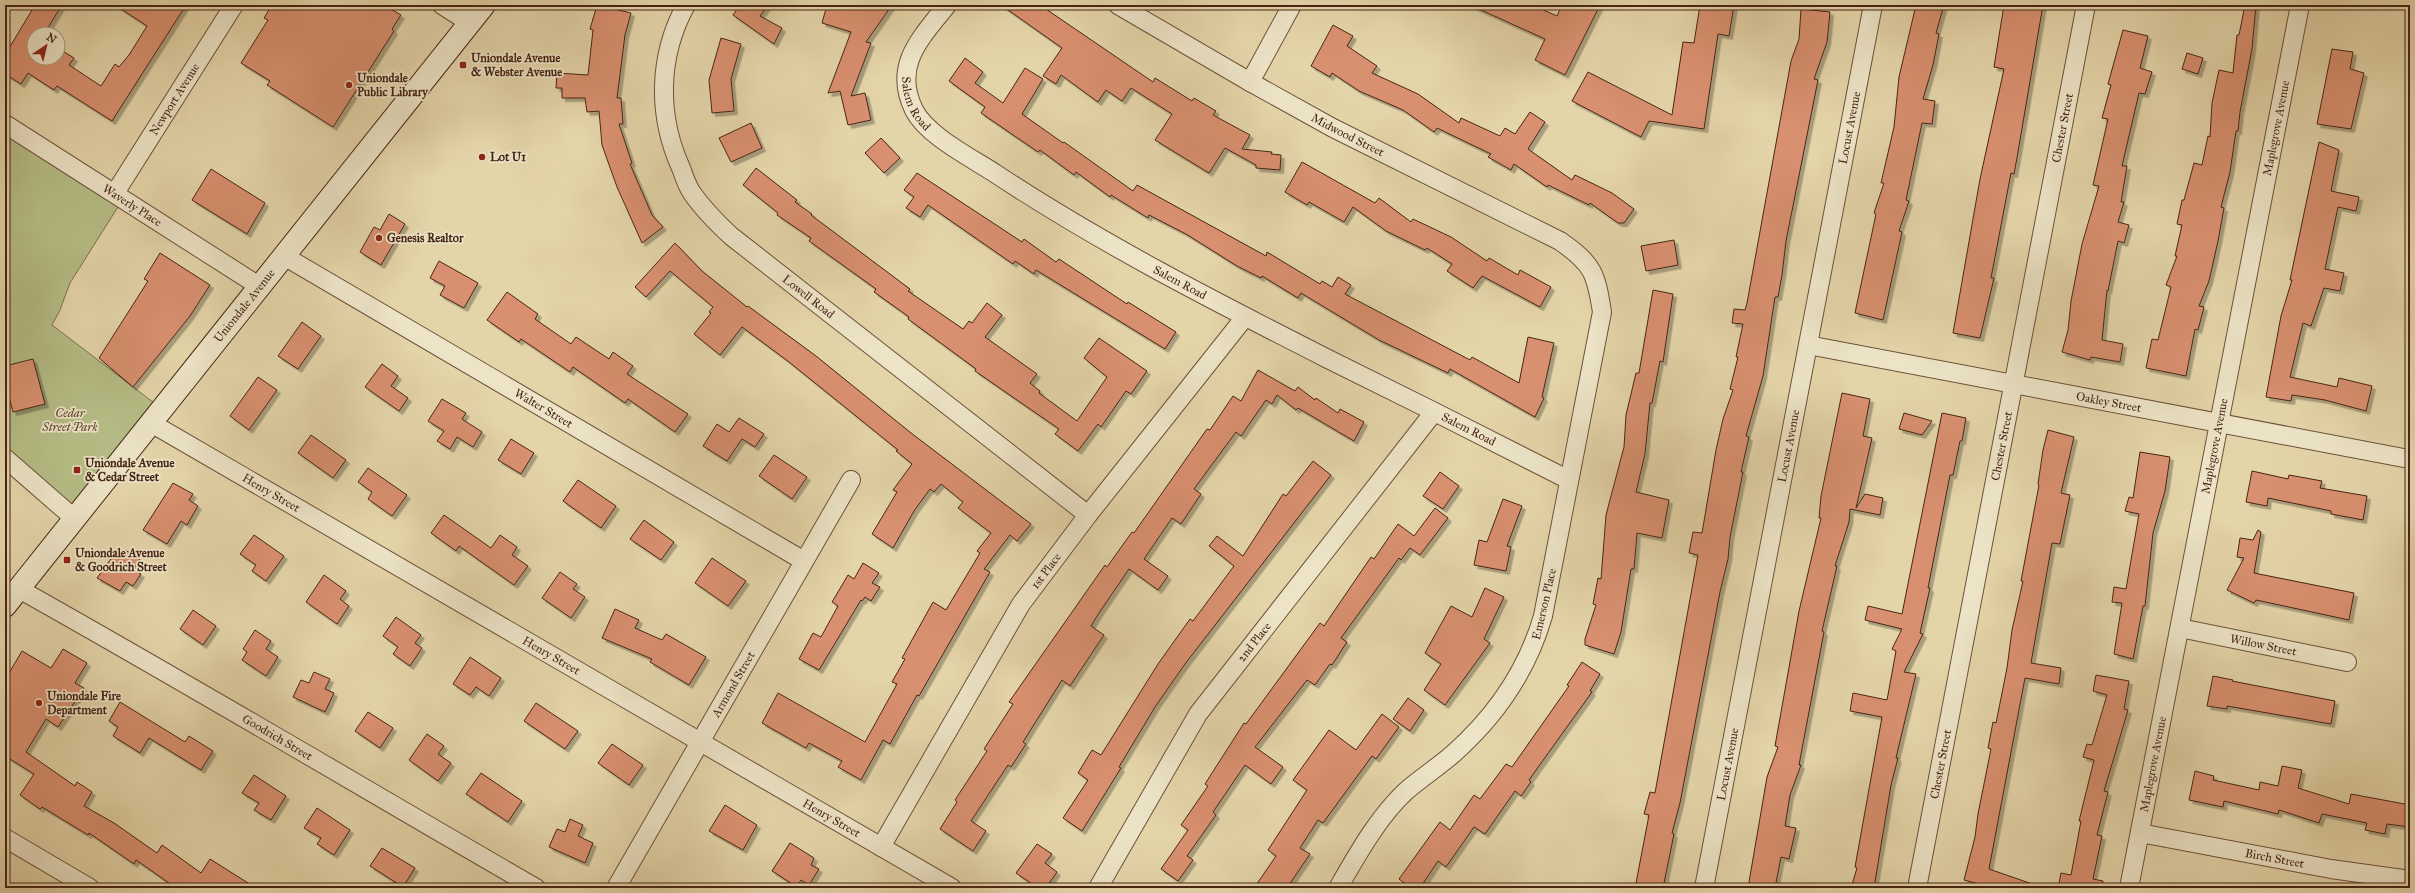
<svg xmlns="http://www.w3.org/2000/svg" width="2415" height="893" viewBox="0 0 2415 893" font-family="'IM FELL Great Primer',serif">
  <style>
    .green { fill: #b6bd86; stroke: #7e714e }
    .building { fill: #d9906f; stroke: #462516; filter: url(#shadow) }
    .lines { fill: none; stroke-linecap: round; stroke-linejoin: round }
    .street-casing { stroke: #6e513b; stroke-width: 20 }
    .secondary-casing { stroke: #462516; stroke-width: 24 }
    .street { stroke: #ede4c7; stroke-width: 18 }
    .secondary { stroke: #ede4c7; stroke-width: 22 }
    .poi-dot { fill: #8f2418; stroke: #ede4c7; stroke-width: 1.5 }
    .labels { text-anchor: middle; dominant-baseline: central; stroke-width: 3.5; stroke-linejoin: round; paint-order: stroke }
    .poi-label { font-size: 12px; font-weight: bold; fill: #462516; stroke: #ede4c7; text-anchor: start }
    .street-label { font-size: 12px; fill: #462516; stroke: #ede4c7 }
    .park-label { font-size: 12px; font-style: italic; fill: #5c432c; stroke: #ede4c7 }
  </style>
  <defs>
    <filter id="shadow"><feDropShadow dx="3.5" dy="3.5" stdDeviation="0" flood-color="#0004"/></filter>
  </defs>
  <rect width="100%" height="100%" fill="#e4d5a9"/>
  <filter id="stains"><feTurbulence type="fractalNoise" baseFrequency=".005" numOctaves="4"/><feColorMatrix values="0 0 0 0 .2 0 0 0 0 .09 0 0 0 0 .02 0 0 0 .5 -.17"/></filter>
  <radialGradient id="worn" r=".72"><stop offset=".6" stop-color="#630" stop-opacity="0"/><stop offset="1" stop-color="#630" stop-opacity=".3"/></radialGradient>
  <path class="green" d="M5 124 123 199 70 283 60 310 52 325 162 409 75 519 5 458Z"/>
  <g class="building">
    <path d="M35 5H62L44 34H34V58H58V48L74 58 69 65 101 86 115 64 119 67 129 55 147 26 115 5H186L112 121 57 86 54 90 28 73 21 84 5 74V55Z"/>
    <path d="M272 5H384L401 15 392 29 394 31 333 127 267 85 270 81 241 63 268 20 264 18Z"/>
    <path d="M597 5 631 13 625 35 617 98H621L623 124H619L632 163 630 164 652 215 663 227 642 243 617 187 602 145 599 111 587 112 585 98H562V88H556L557 73 588 75 593 30 590 29Z"/>
    <path d="M740 5H768L760 16 782 28 774 44 733 15Z"/>
    <path d="M827 5H892L866 42 871 43 851 96 865 93 871 120 848 125 840 91 828 93 851 32 822 23Z"/>
    <path d="M1001 5H1040L1153 82 1155 78 1192 101 1194 98 1216 111 1213 115 1250 135 1242 149 1272 152 1271 154 1281 155 1280 170 1256 168V165L1225 148 1209 173 1155 140 1172 114 1131 88 1122 101 1106 90 1098 102 1061 75 1056 84 1043 76 1062 48Z"/>
    <path d="M1470 5H1532L1557 16 1562 5H1600L1565 75 1535 60 1545 39Z"/>
    <path d="M1700 5H1734L1729 36 1718 34 1704 129 1649 121 1641 137 1572 101 1588 72 1672 115 1683 42 1694 43Z"/>
    <path d="M1916 5H1944L1936 33 1939 34 1933 65 1923 99 1935 101 1932 124 1922 123 1906 200 1909 201 1899 231 1902 232 1883 320 1855 313 1876 214 1874 213 1884 183H1881L1894 127 1899 77Z"/>
    <path d="M2004 5H2043L2018 152 2014 174 2011 173 1991 278H1994L1980 338 1953 333 1980 179 2004 69 1994 67Z"/>
    <path d="M2245 5H2256L2252 49 2240 112 2238 131H2236L2230 172 2221 207 2224 208 2218 241 2209 281 2199 306 2204 307 2198 330 2195 329 2186 376 2146 368 2152 339 2158 340 2171 287 2166 285 2177 256H2175L2182 225 2177 224 2182 200H2184L2194 163 2202 165 2208 136 2210 137 2212 103 2219 70 2233 73 2237 35H2239Z"/>
    <path d="M1801 9 1830 12 1827 42 1814 79 1818 80 1786 241 1782 275 1778 297H1775L1763 376 1746 436 1749 437 1741 472H1743L1730 537 1728 559 1720 592 1680 803 1672 833 1674 834 1663 888 1636 883 1649 815 1644 814 1650 792 1655 793 1698 555 1689 553 1693 532 1702 533 1716 450 1723 419 1733 390 1730 389 1738 357H1736L1743 324 1732 323 1734 309 1745 310 1747 303 1791 61 1799 39Z"/>
    <path d="M1333 25 1353 36 1347 46 1377 66 1372 73 1418 94 1459 123 1461 118 1500 136 1505 128 1515 134 1530 112 1545 122 1528 149 1572 180 1575 175 1612 193 1634 209 1624 223H1618L1590 203 1589 205 1548 185 1547 187 1514 164 1511 170 1488 157 1491 154 1437 128 1434 132 1403 110 1359 91 1332 73 1330 77 1311 66Z"/>
    <path d="M2123 30 2148 36 2140 68 2152 72 2145 94 2139 93 2122 166H2127L2121 202H2124L2118 222 2129 225 2124 243 2118 241 2108 291 2107 290 2102 340 2123 344 2120 362 2091 357 2090 360 2062 352 2068 330 2071 301 2082 244 2099 186 2093 185 2108 119 2102 118 2111 85 2108 84Z"/>
    <path d="M721 38 741 44 731 79 734 111 712 113 709 80Z"/>
    <path d="M2332 49 2353 52 2350 69 2364 73 2351 129 2317 124Z"/>
    <path d="M2187 53 2203 58 2198 74 2182 69Z"/>
    <path d="M965 58 983 72 975 83 1003 103 1025 68 1043 79 1022 114 1063 143 1064 142 1133 191 1137 185 1266 256 1267 252 1320 284 1322 281 1332 287 1338 277 1351 285 1345 294 1470 360 1472 357 1519 383 1528 337 1554 343 1542 397 1544 398 1535 417 1450 369 1448 373 1379 340 1301 293 1298 298 1262 276 1261 278 1237 266 1186 234 1149 215 1148 218 1111 195 1110 197 1076 172 1074 175 1040 150 1038 152 981 113 985 107 949 81Z"/>
    <path d="M751 123 762 148 731 162 719 138Z"/>
    <path d="M881 138 900 158 884 173 865 153Z"/>
    <path d="M2319 142 2339 150 2331 191 2359 197 2356 211 2338 207 2325 269 2344 273 2340 291 2324 288 2311 326 2303 323 2290 377 2337 387 2339 378 2372 386 2366 411 2325 400 2292 395 2291 401 2266 397 2281 316 2292 280H2290Z"/>
    <path d="M1302 162 1375 203 1379 198 1411 222 1413 219 1451 237 1487 261 1489 258 1518 275 1520 270 1551 287 1540 307 1482 276 1473 288 1447 271 1452 264 1427 248 1425 250 1386 231 1353 207 1344 222 1309 202 1307 205 1285 192Z"/>
    <path d="M756 168 797 200 795 202 812 214 811 215 910 289 908 291 963 329 969 321 972 323 987 303 1002 315 985 337 1037 374 1030 383 1040 391 1039 393 1077 421 1107 377 1084 358 1099 338 1147 371 1131 394 1126 391 1101 427 1098 424 1078 451 1055 434 1059 429 975 371 976 369 908 319 909 317 874 292 876 289 809 241 811 238 777 215 778 213 743 185Z"/>
    <path d="M211 169 265 203 247 234 192 200Z"/>
    <path d="M917 173 1022 242 1024 239 1056 262 1059 259 1127 304 1128 302 1176 332 1165 349 1036 270 1034 274 1015 261 1013 264 928 205 920 217 906 208 914 197 904 190Z"/>
    <path d="M389 214 405 224 381 265 360 252 374 227 380 230Z"/>
    <path d="M1674 240 1678 265 1646 271 1641 246Z"/>
    <path d="M675 243 702 271 747 307 748 306 816 356 911 433 1031 524 1017 541 1010 535 984 569 990 572 919 696 917 695 890 744 883 740 861 780 838 767 842 761 809 743 806 748 762 723 778 693 865 742 897 684 892 682 905 659 902 658 933 602 946 610 980 553 977 551 991 533 958 508 963 502 941 484 934 492 930 489 914 511 893 548 872 534 897 492 893 490 912 464 896 451 898 450 789 362 742 327 720 355 694 334 711 313 709 312 713 307 670 271 646 297 635 287Z"/>
    <path d="M160 253 210 285 190 316 133 387 99 358 148 281 144 279Z"/>
    <path d="M439 261 478 283 464 308 440 295 445 286 430 278Z"/>
    <path d="M1653 290 1673 294 1663 362 1660 361 1652 403H1650L1645 454 1636 492 1669 500 1662 538 1637 533 1634 569H1631L1621 632 1614 654 1585 645V639L1596 605 1593 604 1598 578 1601 579 1606 515 1624 447 1626 415 1636 373H1639Z"/>
    <path d="M507 292 538 314 535 319 571 344 576 337 609 359 613 352 633 366 627 374 688 414 675 432 628 399 625 403 573 367 570 372 521 339 519 342 487 320Z"/>
    <path d="M302 322 321 336 298 369 278 356Z"/>
    <path d="M33 359 45 404 13 412 5 382V366Z"/>
    <path d="M382 364 398 376 391 386 408 398 399 411 365 387Z"/>
    <path d="M1258 370 1295 391 1298 387 1315 400 1316 398 1338 413 1340 409 1364 422 1354 441 1298 408 1296 410 1277 395 1272 404 1266 400 1241 436 1236 432 1194 489 1201 494 1181 524 1172 518 1144 559 1168 576 1158 590 1129 569 1099 613 1091 626 1104 635 1070 686 1062 680 1023 742 1026 744 1011 767 1008 765 971 821 986 831 973 851 940 829 957 802 955 800 987 751 984 749 1013 704 1009 702 1105 565 1107 567 1132 532 1134 533 1207 429 1210 430 1233 396 1241 401Z"/>
    <path d="M258 377 277 390 249 430 230 416Z"/>
    <path d="M1842 393 1870 399 1863 436 1872 438 1856 508 1865 494 1883 498 1880 515 1850 509 1849 522 1835 566H1837L1822 631 1824 632 1799 765H1801L1790 795 1785 826 1796 828 1789 859 1781 857 1775 888H1748L1767 777 1778 747 1775 746 1799 611 1821 518H1819L1821 496Z"/>
    <path d="M442 399 466 413 462 419 482 432 473 447 457 437 450 449 437 441 444 431 428 421Z"/>
    <path d="M1904 413 1932 421 1922 435 1899 429Z"/>
    <path d="M1942 413 1966 418 1962 441H1960L1953 475H1950L1928 588H1930L1920 633 1923 634 1904 672 1916 674 1896 758H1898L1891 785 1874 888H1851L1857 868 1855 867 1882 717 1850 711 1853 693 1887 700 1896 651 1892 649 1902 629 1865 620 1868 606 1902 614Z"/>
    <path d="M739 418 764 434 755 447 742 439 727 461 703 446 717 424 729 432Z"/>
    <path d="M2048 430 2074 437 2061 493 2070 495 2060 544 2052 543 2031 663 2061 668 2059 684 2025 678 1989 869 2038 886V888H1994L1964 880 1975 837 1978 814 1991 749 1988 748 1993 722 1996 723 2007 668 2012 630 2023 581H2021L2039 485 2038 484 2043 450Z"/>
    <path d="M311 435 346 460 333 478 298 453Z"/>
    <path d="M511 439 534 453 521 474 498 460Z"/>
    <path d="M2140 452 2170 457 2165 491 2153 533 2145 606H2143L2133 659 2114 654 2122 603 2112 602 2114 587 2126 589 2139 514 2125 511 2129 497 2133 498Z"/>
    <path d="M774 455 807 477 792 499 759 476Z"/>
    <path d="M1313 461 1331 475 1185 664 1155 707 1119 767 1121 768 1082 831 1063 818 1088 780 1078 773 1092 750 1101 755 1158 664 1190 619 1193 621 1234 566 1209 546 1217 536 1243 556 1283 494 1286 496Z"/>
    <path d="M368 468 407 495 392 516 368 499 372 492 358 482Z"/>
    <path d="M2252 471 2288 479 2289 475 2322 481 2320 488 2367 496 2363 520 2331 514V511L2268 498 2267 506 2246 502Z"/>
    <path d="M1440 472 1459 486 1443 509 1423 496Z"/>
    <path d="M578 480 616 506 601 528 563 501Z"/>
    <path d="M173 483 193 494 189 500 198 506 187 525 181 521 167 544 143 530Z"/>
    <path d="M1503 499 1522 506 1507 546 1511 547 1506 571 1474 565 1479 540 1487 542Z"/>
    <path d="M1435 508 1448 518 1420 555 1410 548 1401 560 1399 558 1341 638 1347 642 1332 665 1330 664 1315 685 1307 680 1255 747 1283 767 1271 784 1245 765 1213 812 1216 815 1187 856 1193 860 1178 881 1161 869 1188 830 1181 825 1208 786 1205 784 1244 723 1246 724 1320 623 1324 626 1371 557 1374 559 1398 524 1414 536Z"/>
    <path d="M444 515 491 548 500 535 517 547 512 555 528 566 514 585 459 546 456 551 431 533Z"/>
    <path d="M644 520 674 542 661 560 630 539Z"/>
    <path d="M2258 530 2261 532 2254 573 2354 593 2349 620 2256 600 2254 603 2227 590 2244 558 2237 557 2240 538 2253 540Z"/>
    <path d="M254 535 284 556 266 581 252 571 256 565 240 554Z"/>
    <path d="M125 550 140 559 133 570 141 574 133 586 126 582 120 591 97 578 113 556 119 559Z"/>
    <path d="M712 558 746 581 728 606 695 583Z"/>
    <path d="M863 563 879 573 872 583 880 587 871 601 865 597 862 601 861 600 819 670 799 659 813 633 821 637 838 606 832 602 848 575 854 579Z"/>
    <path d="M560 572 577 584 573 589 585 597 571 618 542 598Z"/>
    <path d="M324 575 346 591 340 599 349 606 337 624 306 602Z"/>
    <path d="M1485 588 1504 597 1484 639 1490 643 1445 705 1424 690 1441 664 1425 653 1451 606 1472 617Z"/>
    <path d="M615 609 639 620 635 628 662 640 666 634 706 657 689 685 650 662 652 659 602 638Z"/>
    <path d="M193 610 216 626 203 645 180 629Z"/>
    <path d="M396 617 421 635 415 643 422 648 410 666 393 654 398 647 383 636Z"/>
    <path d="M255 630 271 641 266 649 278 657 266 676 242 660 247 652 243 649Z"/>
    <path d="M63 649 87 663 75 683 84 688 58 727 46 719 26 752 75 786 77 782 92 792 84 806 114 823 157 853 162 845 201 873 210 859 256 888H176L136 860 134 864 89 833 88 835 42 807 40 809 20 795 34 774 5 756V680L22 651 51 668Z"/>
    <path d="M470 657 501 678 489 696 476 687 470 695 453 684Z"/>
    <path d="M1582 662 1600 674 1590 691 1592 692 1529 780 1531 782 1521 796 1515 791 1485 834 1474 827 1446 867 1438 861 1420 888H1411L1399 879 1440 822 1450 830 1474 795 1480 799 1506 764 1512 767 1569 686 1567 685Z"/>
    <path d="M314 672 330 679 325 689 334 693 325 712 293 697 301 680 309 683Z"/>
    <path d="M2096 675 2129 681 2124 709 2128 710 2104 791 2108 792 2097 835 2102 836 2093 879 2103 881 2102 888H2058L2061 873 2071 875 2081 821H2079L2094 760 2083 757 2087 744 2092 745 2107 695 2093 691Z"/>
    <path d="M2213 676 2233 680 2232 681 2335 701 2331 724 2227 706V709L2207 706Z"/>
    <path d="M1408 698 1424 710 1410 731 1393 719Z"/>
    <path d="M120 702 185 742 189 736 213 751 201 770 149 738 140 753 113 736 118 727 109 721Z"/>
    <path d="M536 703 578 731 565 749 524 721Z"/>
    <path d="M368 712 393 728 380 748 355 731Z"/>
    <path d="M1382 714 1399 727 1376 759 1372 756 1323 823 1318 820 1300 848 1310 854 1287 888H1254L1276 856 1268 850 1307 790 1293 780 1329 730 1356 750Z"/>
    <path d="M427 734 444 746 438 754 451 763 438 781 409 760Z"/>
    <path d="M612 744 643 765 629 785 598 763Z"/>
    <path d="M2282 766 2302 770 2298 788 2349 804 2351 794 2410 805V827L2387 824 2385 834 2365 830 2367 823 2322 814 2319 823 2279 810 2278 814 2224 801 2223 807 2189 800 2195 771 2214 776 2213 780 2259 790 2260 782 2278 786Z"/>
    <path d="M481 773 522 801 508 822 466 794Z"/>
    <path d="M254 775 286 796 271 820 254 810 259 803 242 793Z"/>
    <path d="M725 805 757 825 743 850 709 831Z"/>
    <path d="M317 808 350 830 334 855 317 844 321 838 304 828Z"/>
    <path d="M570 819 583 825 578 836 593 843 585 863 549 847 557 829 565 832Z"/>
    <path d="M790 843 814 858 811 865 819 869 809 885 801 880 797 887 772 871Z"/>
    <path d="M1037 844 1052 854 1045 863 1057 872 1046 888H1038L1016 873Z"/>
    <path d="M382 848 415 868 403 887 370 866Z"/>
  </g>
  <g class="lines">
    <defs>
      <g id="street">
        <path d="M442 5 470 23"/>
        <path id="s1" d="M686 5C658 56 657 115 681 168 684 176 687 186 692 193 703 209 717 223 731 236L1088 515"/>
        <path id="s2" d="M947 5C921 38 892 65 914 110 927 136 972 158 996 174 1102 244 1214 301 1326 358 1407 398 1489 439 1569 480"/>
        <path id="s3" d="M1118 5 1250 82 1333 128 1560 241C1593 264 1596 273 1602 312L1543 616C1527 671 1496 716 1453 754 1438 767 1421 778 1406 791 1378 817 1357 855 1338 888"/>
        <path d="M1250 82 1292 5"/>
        <path id="s4" d="M5 124 259 286"/>
        <path id="s5" d="M115 193 234 5"/>
        <path id="s6" d="M284 256 804 561"/>
        <path id="s7" d="M1808 345 2409 459"/>
        <path id="s8" d="M151 423 952 888"/>
        <path d="M5 458 75 519"/>
        <path id="s9" d="M19 589C192 686 363 788 536 888"/>
        <path id="s10" d="M2180 628 2347 662"/>
        <path id="s11" d="M2140 833 2331 869 2410 880"/>
        <path d="M5 838 90 888"/>
        <path id="s12" d="M881 847 1021 604 1088 515 1245 317"/>
        <path id="s13" d="M616 888 851 480"/>
        <path id="s14" d="M1098 888 1198 714 1434 412"/>
        <path id="s15" d="M1704 888 1873 5"/>
        <path id="s16" d="M1917 888 2086 5"/>
        <path id="s17" d="M2129 888 2300 5"/>
      </g>
      <g id="secondary">
        <path id="s18" d="M5 606 484 5"/>
      </g>
    </defs>
    <use href="#street" class="street-casing"/>
    <use href="#secondary" class="secondary-casing"/>
    <use href="#street" class="street"/>
    <use href="#secondary" class="secondary"/>
  </g>
  <g class="poi-dot">
    <rect x="459" y="61" width="8" height="8" rx="2"/>
    <circle cx="349" cy="85" r="4"/>
    <circle cx="482" cy="157" r="4"/>
    <circle cx="379" cy="238" r="4"/>
    <rect x="73" y="466" width="8" height="8" rx="2"/>
    <rect x="63" y="556" width="8" height="8" rx="2"/>
    <circle cx="39" cy="703" r="4"/>
  </g>
  <g class="labels">
    <g class="poi-label">
      <text x="471" y="58">Uniondale Avenue<tspan x="471" dy="14">&amp; Webster Avenue</tspan></text>
      <text x="357" y="78">Uniondale<tspan x="357" dy="14">Public Library</tspan></text>
      <text x="490" y="157">Lot U1</text>
      <text x="387" y="238">Genesis Realtor</text>
      <text x="85" y="463">Uniondale Avenue<tspan x="85" dy="14">&amp; Cedar Street</tspan></text>
      <text x="75" y="553">Uniondale Avenue<tspan x="75" dy="14">&amp; Goodrich Street</tspan></text>
      <text x="47" y="696">Uniondale Fire<tspan x="47" dy="14">Department</tspan></text>
    </g>
    <g class="street-label">
      <text stroke="none"><textPath href="#s5" startOffset="111">Newport Avenue</textPath></text>
      <text stroke="none"><textPath href="#s2" startOffset="113">Salem Road</textPath></text>
      <text stroke="none"><textPath href="#s15" startOffset="774">Locust Avenue</textPath></text>
      <text stroke="none"><textPath href="#s16" startOffset="774">Chester Street</textPath></text>
      <text stroke="none"><textPath href="#s17" startOffset="774">Maplegrove Avenue</textPath></text>
      <text stroke="none"><textPath href="#s3" startOffset="264">Midwood Street</textPath></text>
      <text stroke="none"><textPath href="#s4" startOffset="151">Waverly Place</textPath></text>
      <text stroke="none"><textPath href="#s2" startOffset="437">Salem Road</textPath></text>
      <text stroke="none"><textPath href="#s1" startOffset="353">Lowell Road</textPath></text>
      <text stroke="none"><textPath href="#s18" startOffset="384">Uniondale Avenue</textPath></text>
      <text stroke="none"><textPath href="#s7" startOffset="306">Oakley Street</textPath></text>
      <text stroke="none"><textPath href="#s6" startOffset="301">Walter Street</textPath></text>
      <text stroke="none"><textPath href="#s2" startOffset="761">Salem Road</textPath></text>
      <text stroke="none"><textPath href="#s16" startOffset="450">Chester Street</textPath></text>
      <text stroke="none"><textPath href="#s17" startOffset="450">Maplegrove Avenue</textPath></text>
      <text stroke="none"><textPath href="#s15" startOffset="450">Locust Avenue</textPath></text>
      <text stroke="none"><textPath href="#s8" startOffset="139">Henry Street</textPath></text>
      <text stroke="none"><textPath href="#s12" startOffset="322">1st Place</textPath></text>
      <text transform="translate(1544 604) rotate(-77)">Emerson Place</text>
      <text stroke="none"><textPath href="#s14" startOffset="292">2nd Place</textPath></text>
      <text stroke="none"><textPath href="#s10" startOffset="85">Willow Street</textPath></text>
      <text stroke="none"><textPath href="#s8" startOffset="463">Henry Street</textPath></text>
      <text stroke="none"><textPath href="#s13" startOffset="235">Armond Street</textPath></text>
      <text stroke="none"><textPath href="#s9" startOffset="298">Goodrich Street</textPath></text>
      <text stroke="none"><textPath href="#s15" startOffset="126">Locust Avenue</textPath></text>
      <text stroke="none"><textPath href="#s16" startOffset="126">Chester Street</textPath></text>
      <text stroke="none"><textPath href="#s17" startOffset="126">Maplegrove Avenue</textPath></text>
      <text stroke="none"><textPath href="#s8" startOffset="787">Henry Street</textPath></text>
      <text stroke="none"><textPath href="#s11" startOffset="137">Birch Street</textPath></text>
    </g>
    <g class="park-label">
      <text x="70" y="413">Cedar<tspan x="70" dy="14">Street Park</tspan></text>
    </g>
  </g>
  <rect width="2415" height="893" fill="none" stroke="#e4d5a9" stroke-width="20"/>
  <rect x="6" y="6" width="2403" height="881" fill="none" stroke="#462516" stroke-width="2"/>
  <rect x="10" y="10" width="2395" height="873" fill="none" stroke="#462516"/>
  <g transform="translate(46 46) rotate(35)"><circle r="19" fill="#ede4c7" stroke="#aa9880"/>
  <path d="M0-3L7 15L0 10L-7 15Z" fill="#8f2418"/>
  <text y="-6" font-size="11" font-weight="bold" text-anchor="middle" fill="#462516">N</text>
  </g>
  <rect width="100%" height="100%" filter="url(#stains)"/>
  <rect width="100%" height="100%" fill="url(#worn)"/>
</svg>
